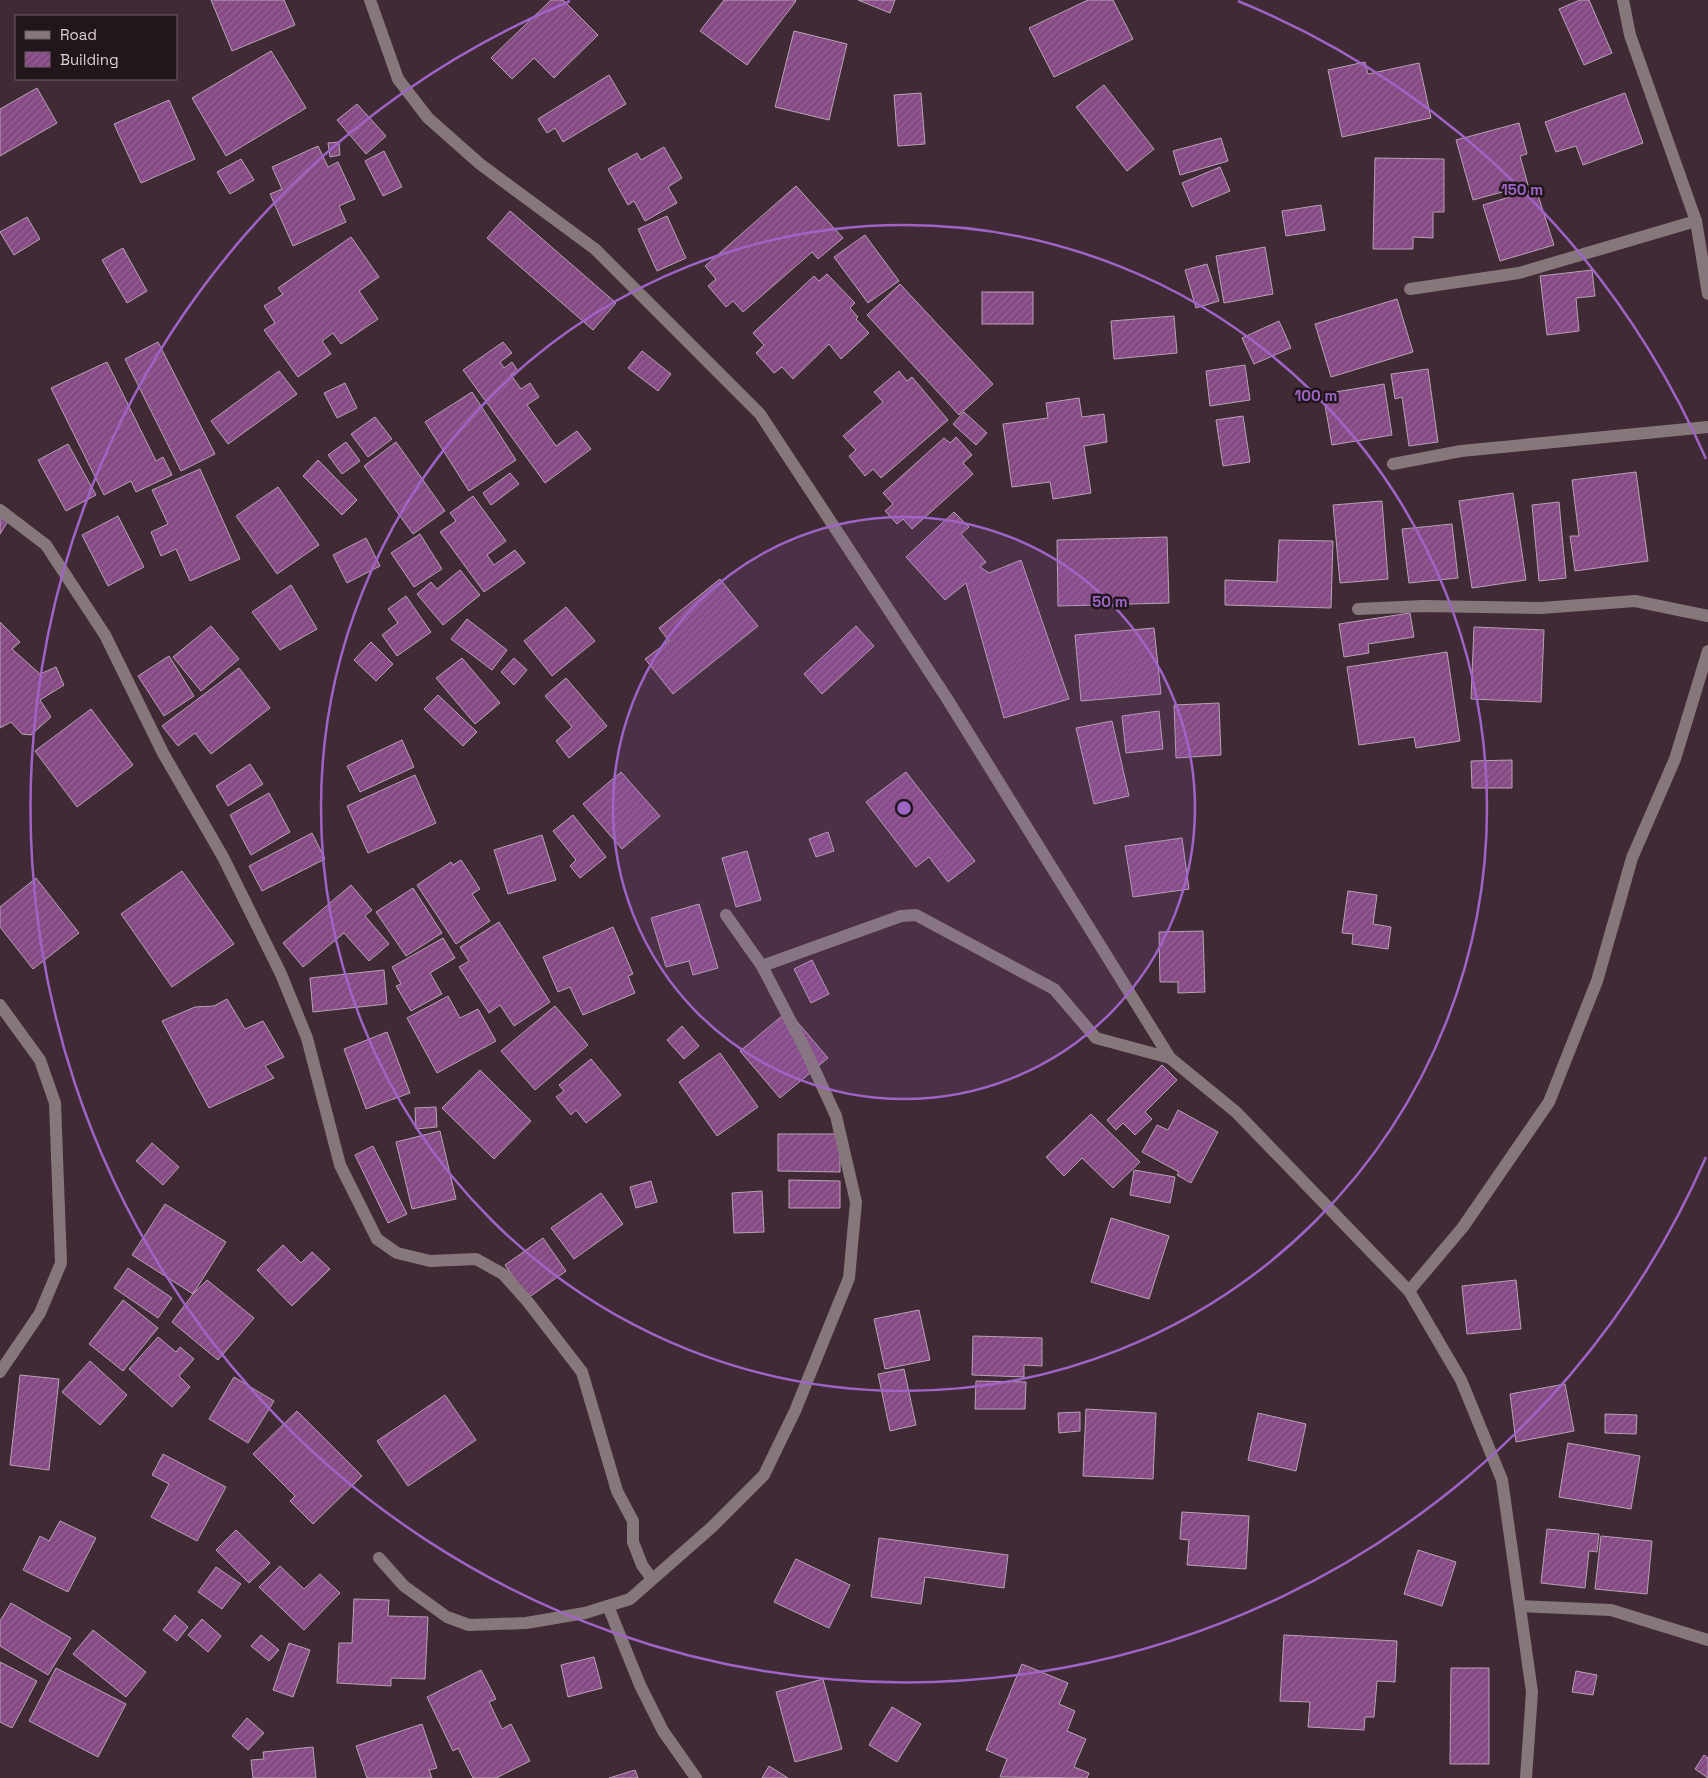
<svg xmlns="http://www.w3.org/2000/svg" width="1708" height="1778" viewBox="0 0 1708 1778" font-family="'Space Grotesk',sans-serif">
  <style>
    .building { fill: url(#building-hatch); stroke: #b8a2b6 }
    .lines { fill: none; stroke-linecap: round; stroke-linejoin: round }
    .minor { stroke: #86787a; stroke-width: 12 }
    .ring { fill: none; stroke: #9e65c7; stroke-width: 2.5 }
    .centre { fill: #9e65c7; stroke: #20161b; stroke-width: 2.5 }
    .ring-label { font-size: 15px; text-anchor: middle; font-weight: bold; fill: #9e65c7; stroke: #20161b; stroke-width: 5; stroke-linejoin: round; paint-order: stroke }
  </style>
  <defs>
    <pattern id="building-hatch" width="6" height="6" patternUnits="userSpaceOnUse" patternTransform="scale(1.25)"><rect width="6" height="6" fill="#854983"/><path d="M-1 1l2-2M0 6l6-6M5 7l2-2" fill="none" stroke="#966294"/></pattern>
  </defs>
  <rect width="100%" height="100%" fill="#402a35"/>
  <g class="building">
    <path d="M211 0H284L295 25 232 51Z"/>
    <path d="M551 0H563L598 35 554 78 534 58 512 79 491 58Z"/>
    <path d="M724 0H795L796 1 747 65 700 31Z"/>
    <path d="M858 0H895L890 13Z"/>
    <path d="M1088 0H1113L1133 39 1054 77 1029 28Z"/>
    <path d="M1580 0H1589L1612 53 1584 65 1559 9Z"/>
    <path d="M794 31 847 44 829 120 775 107Z"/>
    <path d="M271 51 306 108 226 156 192 98Z"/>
    <path d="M1365 62 1368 74 1419 63 1431 118 1342 137 1328 70Z"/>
    <path d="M609 75 626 104 563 142 555 128 547 133 538 119Z"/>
    <path d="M1104 85 1154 149 1127 171 1076 107Z"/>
    <path d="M37 88 57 123 0 156V109Z"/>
    <path d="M921 93 925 144 898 146 894 95Z"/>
    <path d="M1625 93 1643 143 1583 165 1576 146 1556 152 1545 122Z"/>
    <path d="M169 100 195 159 141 183 114 124Z"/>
    <path d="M357 104 386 136 366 154 337 120Z"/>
    <path d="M1519 123 1527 154 1520 156 1528 185 1473 200 1456 140Z"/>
    <path d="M1221 138 1228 161 1180 175 1173 151Z"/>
    <path d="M339 142 340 155 330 157 328 143Z"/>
    <path d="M318 146 328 167 338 162 355 199 339 206 346 222 293 246 270 194 282 189 272 167Z"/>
    <path d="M664 147 682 178 668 187 677 203 645 221 634 201 628 205 608 169 637 153 641 160Z"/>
    <path d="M384 151 402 187 383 196 365 161Z"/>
    <path d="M1375 158 1444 159V212H1433V238L1413 237V249H1373Z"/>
    <path d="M241 159 254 180 230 194 217 172Z"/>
    <path d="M1220 167 1230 191 1192 207 1182 183Z"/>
    <path d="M796 186 843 238 818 259 812 252 743 312 733 301 726 307 708 286 716 279 705 266Z"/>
    <path d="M1536 189 1554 245 1500 261 1483 205Z"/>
    <path d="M1321 205 1325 230 1286 236 1282 211Z"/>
    <path d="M510 211 616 303 593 330 487 238Z"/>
    <path d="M667 216 686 258 657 271 638 229Z"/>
    <path d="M27 217 40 239 14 255 0 232Z"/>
    <path d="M865 235 899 281 868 303 834 257Z"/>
    <path d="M351 237 379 277 359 291 378 319 341 344 333 333 322 341 331 354 298 377 264 330 275 323 264 306 283 294 278 288Z"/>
    <path d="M1265 247 1273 294 1224 303 1216 256Z"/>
    <path d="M123 248 147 291 127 303 102 260Z"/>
    <path d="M1207 264 1219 301 1196 308 1185 270Z"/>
    <path d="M1592 270 1595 296 1576 298 1579 331 1547 335 1540 276Z"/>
    <path d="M827 274 855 303 850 308 858 317 856 319 869 333 841 359 829 344 793 379 782 367 774 373 756 353 764 345 753 333 814 276 819 281Z"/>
    <path d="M900 284 993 384 959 415 867 315Z"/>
    <rect x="982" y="292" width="51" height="32"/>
    <path d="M1397 299 1413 352 1331 377 1315 324Z"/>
    <path d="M1174 316 1177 353 1114 359 1111 321Z"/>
    <path d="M1279 321 1291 348 1254 364 1242 338Z"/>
    <path d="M158 342 215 454 181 471 125 359Z"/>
    <path d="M503 342 512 353 500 362 504 368 512 362 518 371 511 375 521 389 530 383 539 397 527 405 556 446 577 431 591 449 545 483 463 370Z"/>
    <path d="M642 351 671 374 658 391 628 368Z"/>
    <path d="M107 362 156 461 163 457 172 475 136 492 131 481 104 495 51 388Z"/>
    <path d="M1245 365 1250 400 1210 406 1206 371Z"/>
    <path d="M1428 369 1438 442 1409 446 1402 397 1395 399 1391 374Z"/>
    <path d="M279 371 297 394 228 444 211 421Z"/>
    <path d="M899 371 907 381 912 377 948 420 881 478 873 469 865 476 849 456 856 450 843 436 883 402 874 392Z"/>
    <path d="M345 383 357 408 337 418 324 393Z"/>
    <path d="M1384 384 1392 435 1332 445 1323 394Z"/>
    <path d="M472 392 516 460 469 491 425 422Z"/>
    <path d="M1079 398 1082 417 1104 414 1107 442 1084 446 1091 493 1053 499 1050 482 1012 487 1003 424 1048 418 1046 403Z"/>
    <path d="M964 412 987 433 976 445 953 424Z"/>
    <path d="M1243 416 1250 462 1223 466 1216 420Z"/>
    <path d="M375 417 392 439 368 457 351 434Z"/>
    <path d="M956 437 972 455 963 463 973 474 912 529 903 519 897 524 885 511 893 504 883 493 944 438 950 443Z"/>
    <path d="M346 442 360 461 342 474 328 455Z"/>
    <path d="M396 442 445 511 413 534 364 466Z"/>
    <path d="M68 444 96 495 66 511 38 460Z"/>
    <path d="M318 460 357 500 342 515 303 476Z"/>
    <path d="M200 469 240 559 190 581 176 549 161 556 151 532 168 524 152 490Z"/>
    <path d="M1636 472 1648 561 1575 571 1570 536H1579L1572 480Z"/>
    <path d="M510 473 519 484 491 505 483 493Z"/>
    <path d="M278 487 319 545 277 574 236 516Z"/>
    <path d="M1513 493 1526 580 1472 588 1459 501Z"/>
    <path d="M473 496 506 541 487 555 494 565 515 550 525 563 484 592 440 532 456 521 450 513Z"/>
    <path d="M1382 501 1388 579 1340 583 1333 505Z"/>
    <path d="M1559 502 1566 578 1539 581 1532 505Z"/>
    <path d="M954 512 969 527 961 534 986 562 980 567 989 573 1021 560 1069 699 1004 718 966 583 945 600 906 557Z"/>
    <path d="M0 516 8 521 0 534Z"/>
    <path d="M118 516 144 567 108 586 82 535Z"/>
    <path d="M1452 524 1458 578 1409 583 1402 529Z"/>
    <path d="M420 534 442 569 414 587 391 553Z"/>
    <path d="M1167 537 1169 603 1058 606 1057 540Z"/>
    <path d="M366 538 380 566 347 583 333 555Z"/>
    <path d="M1279 540 1333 541 1331 608 1225 605V580L1277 582Z"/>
    <path d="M460 570 480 595 443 625 417 594 431 582 437 589Z"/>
    <path d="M720 579 758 626 673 694 645 659 669 641 659 628Z"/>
    <path d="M291 585 317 629 280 650 252 612Z"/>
    <path d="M406 596 431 632 397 656 382 635 398 623 388 609Z"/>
    <path d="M566 607 595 641 552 676 524 641Z"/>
    <path d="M1410 613 1414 637 1368 644 1369 653 1344 657 1339 624Z"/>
    <path d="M467 619 507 650 492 670 451 639Z"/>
    <path d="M0 622 20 642 12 649 40 674 56 667 64 685 40 700 51 717 31 735 22 734 11 722 0 728Z"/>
    <path d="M211 626 239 659 201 691 173 657Z"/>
    <path d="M856 626 874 646 822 694 804 674Z"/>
    <path d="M1474 627 1544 630 1541 702 1471 699Z"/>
    <path d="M1154 628 1161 694 1081 701 1075 635Z"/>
    <path d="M371 642 393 664 376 681 354 660Z"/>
    <path d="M1447 652 1460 741 1416 748 1414 737 1359 745 1347 667Z"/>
    <path d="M169 656 194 696 164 716 138 676Z"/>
    <path d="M462 658 500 703 475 724 436 678Z"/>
    <path d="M514 658 527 670 514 685 501 672Z"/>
    <path d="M239 668 270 708 211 754 195 733 178 746 162 726Z"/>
    <path d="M566 678 607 726 569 758 556 741 572 727 545 696Z"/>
    <path d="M438 695 477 732 463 746 424 709Z"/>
    <path d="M1219 703 1221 755 1176 758 1174 705Z"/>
    <path d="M91 709 133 765 77 807 35 751Z"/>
    <path d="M1159 711 1163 749 1126 753 1122 716Z"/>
    <path d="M1112 721 1129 796 1094 804 1076 728Z"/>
    <path d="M402 740 414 767 360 792 347 766Z"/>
    <path d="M1512 760V788H1472L1471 761Z"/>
    <path d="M250 764 263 784 228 806 216 786Z"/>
    <path d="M621 772 660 816 622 849 583 804Z"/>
    <path d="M906 772 975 861 948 882 929 857 916 867 866 802Z"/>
    <path d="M415 775 436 823 368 853 347 806Z"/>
    <path d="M269 793 290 832 251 855 230 815Z"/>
    <path d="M573 815 606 857 580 878 570 866 576 860 553 831Z"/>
    <path d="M828 832 834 851 816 857 809 839Z"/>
    <path d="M312 833 325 859 262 891 249 866Z"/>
    <path d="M542 835 556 880 508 894 494 850Z"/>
    <path d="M1182 838 1189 889 1133 897 1125 846Z"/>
    <path d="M747 851 761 900 736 907 722 858Z"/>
    <path d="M461 860 480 889 472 894 490 921 456 944 417 885 451 862 453 865Z"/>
    <path d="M182 871 234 944 172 987 121 914Z"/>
    <path d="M36 878 79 933 33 969 0 927V907Z"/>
    <path d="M351 885 372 910 365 916 389 944 369 961 344 933 303 967 283 943Z"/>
    <path d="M413 888 442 933 406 956 376 912Z"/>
    <path d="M1348 891 1377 895 1373 924 1391 927 1388 949 1352 944 1353 934 1342 933Z"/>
    <path d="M699 904 718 968 693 975 689 961 666 967 651 918Z"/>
    <path d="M499 922 550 1002 514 1026 500 1005 489 1013 459 967 469 961 460 947Z"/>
    <path d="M613 927 633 974 628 976 635 993 583 1015 570 987 558 992 543 957Z"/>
    <path d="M1203 931 1205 992 1178 993V982H1160L1159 932Z"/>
    <path d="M443 938 455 958 430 973 442 994 411 1011 396 986 401 984 392 967Z"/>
    <path d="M812 960 829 994 811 1003 794 969Z"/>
    <path d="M384 970 387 1004 313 1012 310 978Z"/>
    <path d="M448 996 460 1018 478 1009 496 1041 437 1073 407 1018Z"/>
    <path d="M227 999 245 1029 263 1021 284 1057 265 1066 274 1078 209 1108 162 1021 195 1007 214 1006Z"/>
    <path d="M555 1006 588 1045 535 1090 501 1051Z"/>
    <path d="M788 1011 828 1058 780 1098 740 1051Z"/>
    <path d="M682 1026 699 1046 684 1059 667 1040Z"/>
    <path d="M387 1032 410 1093 366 1109 344 1049Z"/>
    <path d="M720 1053 758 1107 717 1136 679 1082Z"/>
    <path d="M591 1059 621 1095 586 1123 576 1110 571 1115 556 1097 564 1091 559 1085Z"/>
    <path d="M1162 1065 1177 1080 1145 1112 1152 1119 1135 1135 1123 1123 1116 1130 1107 1120Z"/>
    <path d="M480 1070 531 1121 494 1159 442 1108Z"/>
    <path d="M436 1107 437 1127 416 1129 415 1108Z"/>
    <path d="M1178 1110 1218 1132 1191 1183 1177 1175 1179 1172 1142 1152 1157 1125 1168 1130Z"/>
    <path d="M1091 1114 1140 1162 1113 1188 1082 1158 1064 1176 1046 1157Z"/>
    <path d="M440 1131 456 1199 412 1209 396 1142Z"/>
    <path d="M778 1134H840V1172L778 1171Z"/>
    <path d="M152 1143 179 1167 163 1185 136 1161Z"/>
    <path d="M373 1146 407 1214 388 1223 355 1155Z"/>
    <path d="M1134 1170 1175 1177 1170 1203 1130 1195Z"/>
    <path d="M789 1180 840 1181V1208H789Z"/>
    <path d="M651 1181 657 1202 636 1208 630 1187Z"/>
    <path d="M762 1191 764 1232 734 1233 732 1193Z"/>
    <path d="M601 1193 623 1224 574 1259 551 1228Z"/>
    <path d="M165 1204 226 1242 193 1294 132 1255Z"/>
    <path d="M1111 1218 1169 1236 1149 1299 1091 1282Z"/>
    <path d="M543 1238 566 1271 528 1298 505 1265Z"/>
    <path d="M283 1245 301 1263 312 1252 330 1269 292 1306 257 1270Z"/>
    <path d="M128 1268 172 1298 158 1318 114 1288Z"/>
    <path d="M207 1280 254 1318 218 1360 172 1322 193 1294Z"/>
    <path d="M1516 1280 1521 1329 1467 1334 1462 1286Z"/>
    <path d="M123 1300 158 1328 123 1371 89 1344Z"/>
    <path d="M919 1310 930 1360 885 1369 874 1319Z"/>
    <path d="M973 1336 1042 1338V1366L1024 1365V1377L972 1375Z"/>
    <path d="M158 1337 176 1352 180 1347 194 1359 179 1376 190 1387 172 1407 129 1369Z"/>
    <path d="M90 1361 127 1395 100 1425 62 1392Z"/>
    <path d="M904 1369 916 1425 890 1431 878 1374Z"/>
    <path d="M20 1375 59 1379 49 1470 10 1465Z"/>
    <path d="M234 1377 274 1401 248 1443 209 1419Z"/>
    <path d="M976 1381 1026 1382 1025 1409H975Z"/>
    <path d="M1565 1384 1574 1431 1516 1442 1510 1394Z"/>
    <path d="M445 1395 476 1440 408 1486 377 1441Z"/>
    <path d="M1086 1409 1156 1413 1153 1479 1083 1476Z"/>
    <path d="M297 1411 362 1476 313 1524 290 1501 295 1496 253 1454Z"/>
    <path d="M1080 1412V1431L1059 1433 1058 1413Z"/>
    <path d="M1258 1413 1306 1424 1296 1471 1248 1460Z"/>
    <path d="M1605 1414 1637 1415 1636 1434 1605 1433Z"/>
    <path d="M1568 1443 1640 1456 1631 1509 1559 1497Z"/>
    <path d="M163 1454 226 1487 197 1541 151 1517 169 1484 152 1475Z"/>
    <path d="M1182 1512 1249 1516 1246 1569 1187 1565 1189 1540 1180 1539Z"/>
    <path d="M60 1521 96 1538 68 1592 23 1570 40 1536 49 1541Z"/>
    <path d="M1547 1529 1599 1534 1597 1552 1589 1551 1585 1588 1541 1583Z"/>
    <path d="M236 1530 270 1563 249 1583 216 1550Z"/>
    <path d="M1601 1536 1652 1541 1647 1594 1595 1589Z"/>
    <path d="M879 1538 1008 1555 1004 1588 925 1577 921 1604 871 1597Z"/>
    <path d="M1418 1550 1456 1562 1442 1606 1404 1594Z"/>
    <path d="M796 1559 850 1585 829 1628 774 1602Z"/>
    <path d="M280 1566 304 1589 320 1574 340 1593 304 1630 259 1587Z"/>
    <path d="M216 1567 241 1584 222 1609 198 1592Z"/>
    <path d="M354 1599 389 1600 388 1616 428 1617 425 1679 391 1678V1686L337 1683 339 1643H352Z"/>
    <path d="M11 1603 71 1638 48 1675 0 1646V1621Z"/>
    <path d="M175 1615 188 1627 177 1641 163 1630Z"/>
    <path d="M202 1619 221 1636 208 1652 188 1635Z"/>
    <path d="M93 1630 146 1672 126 1697 73 1654Z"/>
    <path d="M261 1635 279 1650 269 1661 251 1646Z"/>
    <path d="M1284 1635 1397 1641 1395 1682 1377 1681 1374 1717H1365L1364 1730 1308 1727 1310 1702 1280 1701Z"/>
    <path d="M289 1643 310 1650 293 1697 273 1690Z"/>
    <path d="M594 1657 602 1688 568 1697 561 1665Z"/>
    <path d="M0 1662 37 1681 12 1728 0 1722Z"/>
    <path d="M1022 1664 1068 1683 1059 1704 1075 1711 1067 1731 1086 1739 1074 1767 1089 1773 1087 1778 1000 1777 1007 1759 986 1750Z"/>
    <path d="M56 1668 126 1704 98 1757 29 1721Z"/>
    <path d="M1451 1668H1489V1764H1450Z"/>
    <path d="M481 1670 496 1699 489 1702 502 1729 511 1724 530 1761 496 1778H473L458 1748 453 1751 427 1697Z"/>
    <path d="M1576 1671 1597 1675 1593 1695 1572 1692Z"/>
    <path d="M823 1679 842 1749 795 1762 776 1692Z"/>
    <path d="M892 1707 921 1724 897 1762 869 1745Z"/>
    <path d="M247 1718 264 1733 248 1750 232 1736Z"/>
    <path d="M422 1724 437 1768 429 1770 432 1778H367L356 1746Z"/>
    <path d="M313 1747 316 1778H253L251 1760 264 1759 263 1752Z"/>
    <path d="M1704 1755 1708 1758V1778L1695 1769Z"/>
    <path d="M769 1766 788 1778H762Z"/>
    <path d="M635 1770 638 1778H609Z"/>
  </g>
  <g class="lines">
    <g class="minor">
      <path d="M370 0 398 79 428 118 480 164 595 249 760 414 946 697 1170 1058 1236 1112 1409 1291 1461 1380 1502 1480 1532 1692 1526 1778"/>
      <path d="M1623 0 1630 35 1696 221 1708 294"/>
      <path d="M1410 289 1519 273 1696 221"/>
      <path d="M1393 464 1461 451 1708 427"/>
      <path d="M0 510 46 545 105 635 163 753 223 857 281 974 307 1038 340 1165 377 1239 397 1253 430 1261 476 1259 503 1274 528 1302 582 1372 617 1491 633 1521V1542L642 1565 652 1579"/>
      <path d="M1358 609 1423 606 1541 608 1635 601 1708 616"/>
      <path d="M762 966 901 916 916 915 1054 989 1096 1038 1170 1058"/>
      <path d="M0 1005 40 1060 55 1103 61 1263 40 1313 0 1372"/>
      <path d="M1409 1291 1463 1227 1549 1102 1597 981 1632 858 1675 759 1708 651"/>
      <path d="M379 1558 404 1586 447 1617 469 1625 526 1623 585 1613 630 1599 712 1527 764 1475 795 1411 849 1278 856 1202 836 1116 805 1049 762 966 726 915"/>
      <path d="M608 1606 640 1685 663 1731 696 1778"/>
      <path d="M1520 1606 1611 1610 1708 1640"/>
    </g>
  </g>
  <circle cx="904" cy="808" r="291" fill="#9e65c7" fill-opacity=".12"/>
  <g class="ring">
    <circle cx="904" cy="808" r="291"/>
    <circle cx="904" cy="808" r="583"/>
    <path d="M1706 1157A874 874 0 1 1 570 1M1238 1A874 874 0 0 1 1706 459"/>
  </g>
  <circle cx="904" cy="808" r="8" class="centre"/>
  <g class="ring-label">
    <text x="1522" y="195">150 m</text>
    <text x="1316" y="401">100 m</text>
    <text x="1110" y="607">50 m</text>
  </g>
  <rect x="15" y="15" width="162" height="65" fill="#20161b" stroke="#6c6065"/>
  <rect x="25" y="31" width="25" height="8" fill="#86787a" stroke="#6c6065"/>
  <text x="60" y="40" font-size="15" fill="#decfd5">Road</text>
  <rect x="25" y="52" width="25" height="15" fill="url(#building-hatch)" stroke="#6c6065"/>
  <text x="60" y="65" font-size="15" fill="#decfd5">Building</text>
</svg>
